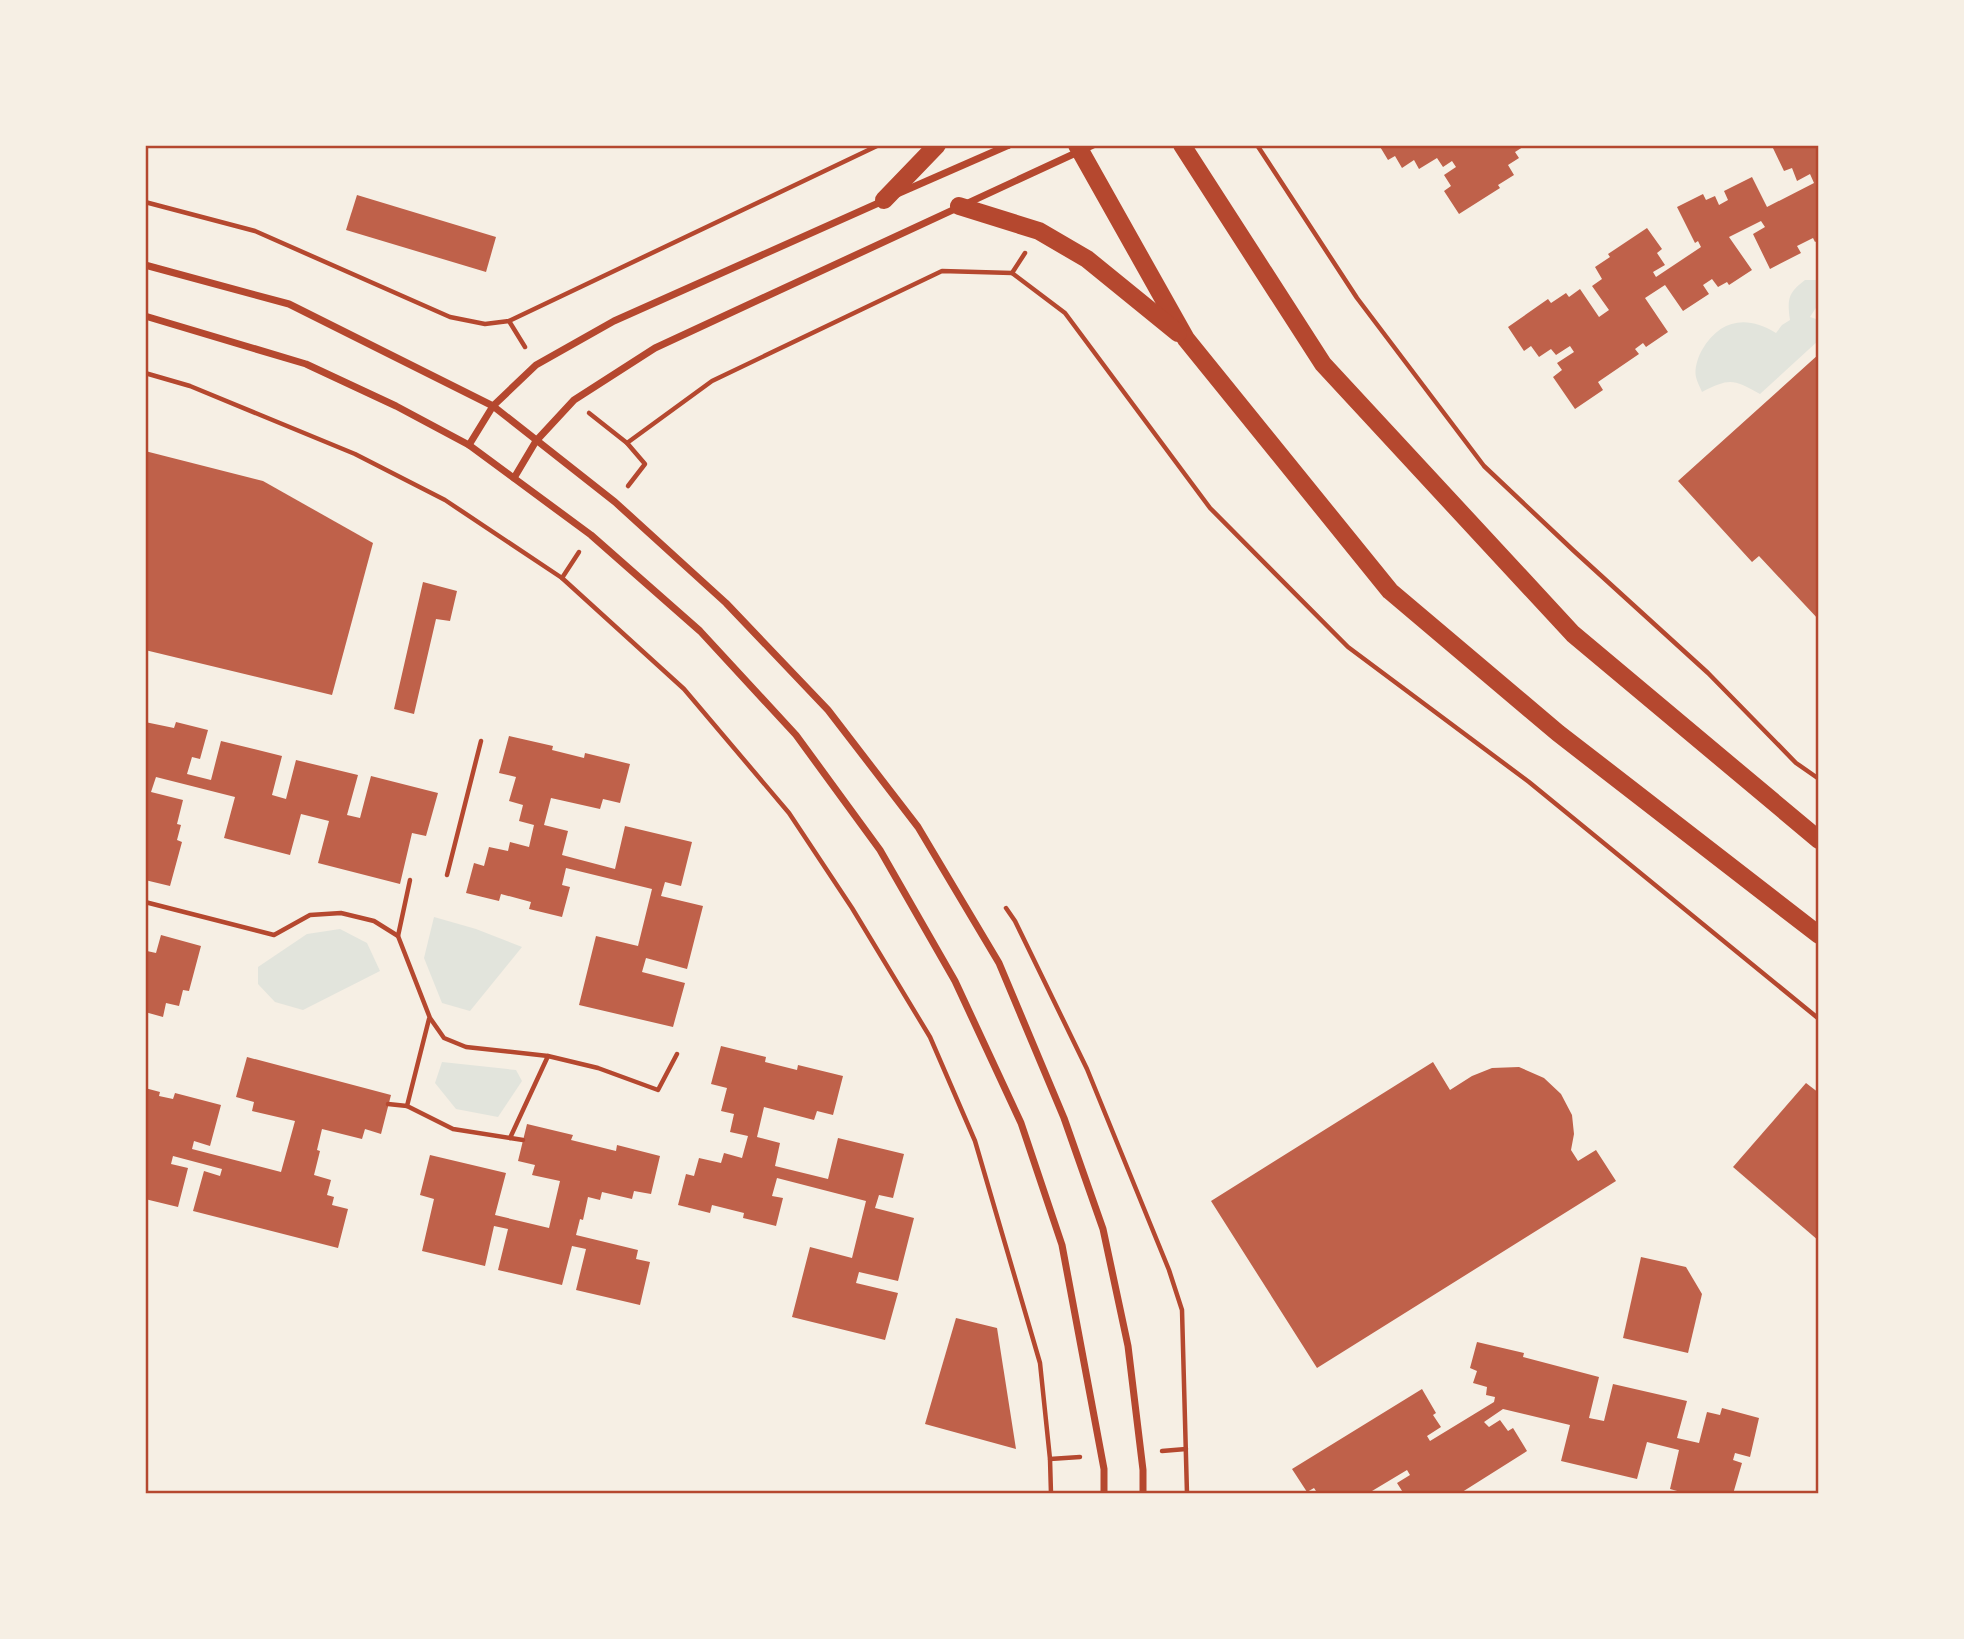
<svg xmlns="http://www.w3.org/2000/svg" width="1964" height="1639" viewBox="0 0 1964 1639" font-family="'IBM Plex Sans',sans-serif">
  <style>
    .green { fill: #e2e4dc }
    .building { fill: #bf614a }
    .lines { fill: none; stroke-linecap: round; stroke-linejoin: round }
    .path { stroke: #b5482f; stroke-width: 4.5 }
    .minor { stroke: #b5482f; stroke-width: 7 }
    .primary { stroke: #b5482f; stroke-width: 18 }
    .neatline { fill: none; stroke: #b5482f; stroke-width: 2.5 }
  </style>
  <rect width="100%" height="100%" fill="#f6efe4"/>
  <g class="green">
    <path d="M1805 280H1819V303L1810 317 1819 320V340L1760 394C1733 379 1730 378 1702 392 1700 387 1697 382 1696 377 1694 369 1698 357 1702 350 1720 319 1747 315 1776 333L1782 325 1790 320C1787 299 1788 293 1805 280Z"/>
    <path d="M434 917 476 929 522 947 470 1011 442 1003 424 958Z"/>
    <path d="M340 929 367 943 380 971 303 1010 275 1002 258 984V967L307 934Z"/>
    <path d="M442 1062 516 1070 522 1081 498 1117 456 1109 435 1083Z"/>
  </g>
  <g class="building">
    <path d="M1379 145H1526L1515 152 1519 158 1508 165 1514 175 1498 185 1500 188 1459 214 1444 191 1451 186 1444 175 1456 167 1452 161 1443 167 1437 158 1419 169 1414 160 1402 168 1395 156 1388 160Z"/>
    <path d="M1774 145H1819V240L1815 242 1813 238 1797 246 1801 253 1770 269 1753 234 1765 227 1761 221 1729 237 1752 270 1729 285 1727 282 1718 287 1712 279 1703 285 1709 294 1683 311 1665 285 1645 298 1668 332 1646 347 1643 343 1635 349 1639 354 1598 382 1603 390 1575 409 1553 377 1562 370 1557 363 1574 352 1570 346 1556 355 1551 349 1539 357 1531 346 1524 351 1508 327 1548 299 1551 303 1566 293 1569 297 1580 289 1599 317 1609 310 1592 286 1602 279 1595 267 1610 257 1608 254 1647 228 1662 249 1657 253 1665 265 1653 272 1656 277 1701 247 1698 241 1695 243 1677 207 1703 194 1706 200 1715 196 1719 205 1728 200 1724 191 1752 177 1767 207 1814 183 1810 174 1797 181 1792 168 1784 171 1772 146Z"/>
    <path d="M357 195 496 237 486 272 346 230Z"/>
    <path d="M1819 354V620L1759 556 1752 562 1678 481Z"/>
    <path d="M145 451 263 481 373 543 332 695 145 650Z"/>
    <path d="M423 582 457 591 450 621 436 619 414 714 394 709Z"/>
    <path d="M145 722 174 728 176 722 208 730 200 759 192 757 187 774 211 780 221 741 282 756 272 795 286 799 296 760 358 775 347 815 360 818 371 776 438 793 426 836 412 833 400 884 318 863 329 821 301 814 290 855 224 838 235 797 156 777 151 792 183 800 177 824 181 825 177 840 182 842 170 886 145 880Z"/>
    <path d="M509 736 553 746 552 750 584 758 585 753 630 764 620 803 603 799 600 809 551 798 544 825 568 831 562 855 615 869 625 826 692 842 681 886 665 882 661 896 703 906 687 969 646 958 642 972 685 983 673 1027 579 1005 596 936 638 946 652 889 566 868 562 885 570 887 562 917 529 909 531 902 501 894 499 901 466 893 474 863 484 866 489 847 508 851 510 842 529 847 534 825 519 821 523 805 509 801 516 777 499 773Z"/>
    <path d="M161 935 201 946 189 991 183 990 179 1006 166 1003 163 1017 145 1012V958L147 951 156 953Z"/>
    <path d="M721 1046 766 1057 765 1062 797 1070 798 1065 843 1076 833 1115 817 1111 814 1120 764 1107 757 1137 780 1143 775 1166 828 1179 838 1138 904 1154 893 1198 879 1195 875 1208 914 1218 898 1281 859 1272 856 1283 898 1293 885 1340 792 1317 810 1247 852 1258 866 1201 777 1178 772 1196 783 1198 776 1226 743 1218 744 1213 712 1205 710 1213 678 1205 686 1174 694 1176 699 1158 721 1163 724 1153 742 1158 748 1136 730 1132 734 1114 721 1111 727 1088 711 1084Z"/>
    <path d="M247 1057 391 1095 381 1134 365 1129 362 1139 322 1129 317 1150 320 1151 314 1175 331 1180 327 1195 334 1197 332 1205 348 1209 338 1248 193 1211 204 1171 220 1176 222 1169 173 1156 171 1164 188 1168 178 1207 145 1199V1088L160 1092 159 1096 173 1099 175 1093 221 1105 210 1146 194 1141 192 1149 281 1172 295 1121 252 1111 254 1102 236 1097Z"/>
    <path d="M1433 1062 1450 1090 1472 1076 1492 1068 1519 1067 1544 1078 1561 1094 1572 1115 1574 1134 1571 1150 1578 1161 1596 1150 1616 1181 1317 1368 1211 1201Z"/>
    <path d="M1806 1083 1819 1093V1241L1733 1167Z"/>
    <path d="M527 1124 573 1135 571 1140 616 1151 617 1145 660 1156 651 1194 634 1191 632 1199 602 1192 600 1200 588 1197 583 1220 580 1219 576 1235 638 1250 636 1259 650 1262 640 1305 576 1290 586 1249 572 1246 562 1285 498 1270 508 1229 494 1226 485 1266 422 1251 434 1199 420 1195 430 1155 506 1173 495 1215 549 1228 560 1181 532 1175 535 1165 518 1161Z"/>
    <path d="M1641 1257 1686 1267 1702 1294 1688 1353 1623 1338Z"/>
    <path d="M956 1318 997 1328 1016 1449 925 1424Z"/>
    <path d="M1477 1342 1524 1353 1523 1357 1599 1377 1589 1418 1604 1421 1613 1384 1687 1401 1677 1438 1699 1443 1707 1412 1720 1415 1722 1408 1759 1418 1750 1457 1735 1453 1733 1460 1742 1463 1733 1494H1688L1670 1489 1679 1450 1647 1442 1637 1479 1561 1461 1570 1425 1503 1409 1484 1422 1489 1427 1500 1420 1508 1431 1513 1428 1527 1451 1459 1494H1404L1397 1483 1410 1475 1407 1470 1367 1494H1318L1314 1488 1307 1492 1292 1469 1422 1389 1436 1413 1433 1415 1441 1427 1427 1436 1430 1441 1494 1402 1495 1397 1486 1395 1487 1387 1473 1383 1477 1371 1470 1368Z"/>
  </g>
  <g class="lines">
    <g class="path">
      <path d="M1257 145 1357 298 1484 466 1574 551 1708 673 1796 763 1819 779"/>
      <path d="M145 202 255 231 450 317 485 324 509 321 879 145"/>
      <path d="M1012 273 1025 253"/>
      <path d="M509 321 525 347"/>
      <path d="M145 373 190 386 355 454 445 500 562 578 684 689 789 813 852 908 930 1037 975 1141 1040 1363 1050 1459 1051 1494"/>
      <path d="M589 413 627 443 645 464 628 486"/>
      <path d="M627 443 712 381 942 271 1012 273 1065 313 1210 508 1348 647 1529 782 1819 1019"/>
      <path d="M562 578 579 552"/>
      <path d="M447 875 481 741"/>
      <path d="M145 902 274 935 310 915 341 913 374 921 398 936 430 1018 444 1038 466 1047 548 1056 598 1068 658 1090 677 1054"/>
      <path d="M1006 908 1015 921 1087 1069 1169 1270 1182 1310 1187 1494"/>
      <path d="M398 936 410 880"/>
      <path d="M388 1104 407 1106 453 1129 523 1140"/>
      <path d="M407 1106 429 1019"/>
      <path d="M510 1138 548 1056"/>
      <path d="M1162 1451 1186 1449"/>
      <path d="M1050 1459 1080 1457"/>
    </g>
    <g class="minor">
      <path d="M897 194 1009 145"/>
      <path d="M145 265 289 304 493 406 615 502 726 603 828 710 918 827 999 963 1064 1118 1103 1229 1128 1346 1143 1470V1494"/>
      <path d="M145 316 306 364 396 406 469 445 591 535 700 631 796 735 880 850 955 981 1021 1123 1062 1245 1104 1469V1494"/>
      <path d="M469 445 493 406 536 365 614 321 883 201"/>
      <path d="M514 478 536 441 574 400 655 348 1093 145"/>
    </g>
    <g class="primary">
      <path d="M1077 145 1186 339 1390 591 1558 733 1819 935"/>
      <path d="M1182 145 1323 364 1573 634 1819 840"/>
      <path d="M884 200 937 145"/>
      <path d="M959 206 1039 231 1087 259 1178 333"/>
    </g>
  </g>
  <rect width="1964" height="1639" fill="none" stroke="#f6efe4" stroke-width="294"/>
  <rect x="147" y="147" width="1670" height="1345" class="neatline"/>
</svg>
